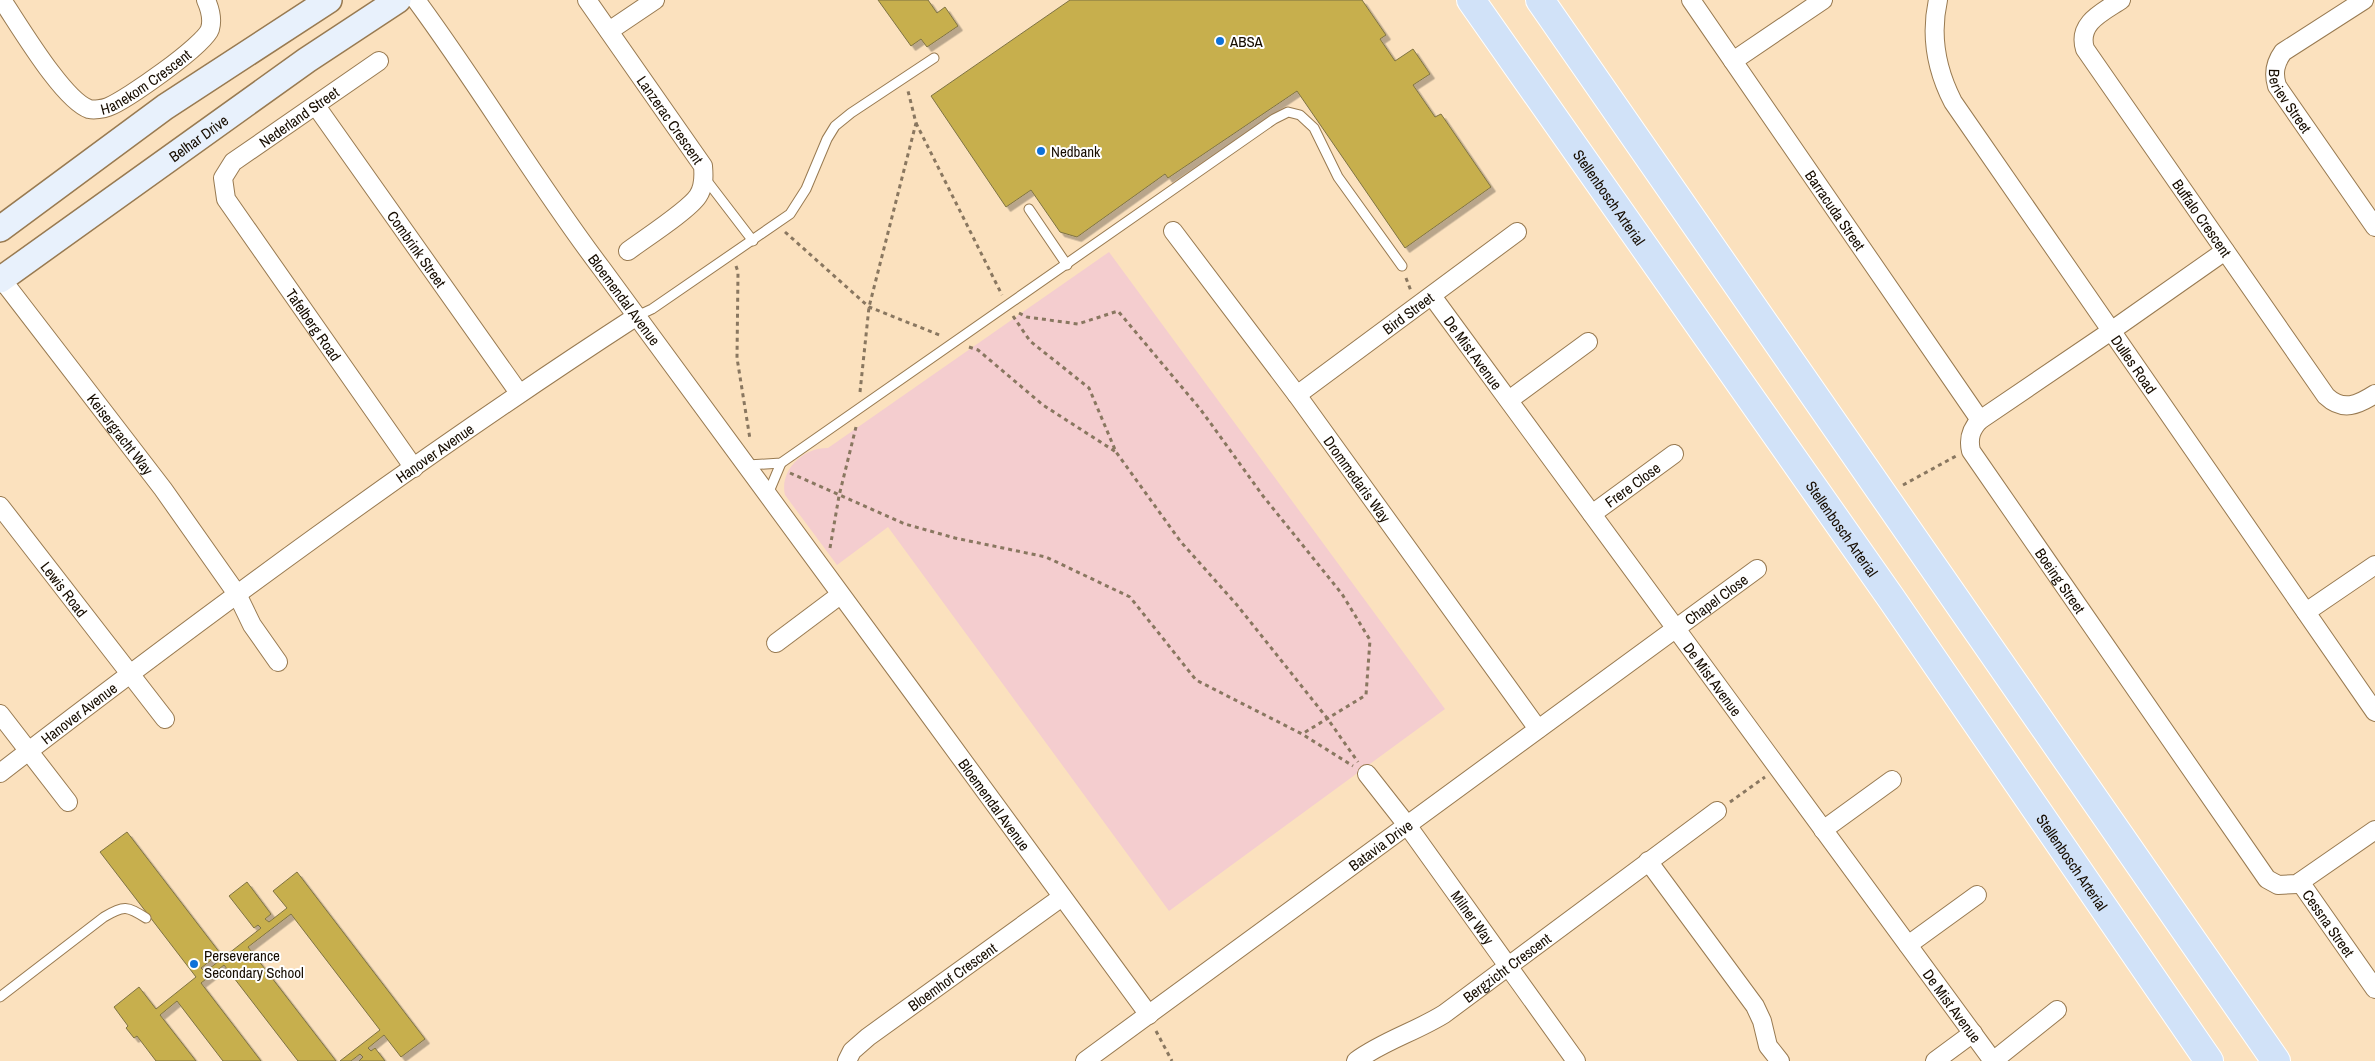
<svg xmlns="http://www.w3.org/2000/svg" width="2375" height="1061" viewBox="0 0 2375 1061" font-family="'Archivo Narrow',sans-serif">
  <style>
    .green { fill: #f4cdcf }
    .building { fill: #c7af4d; stroke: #7f7343; filter: url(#shadow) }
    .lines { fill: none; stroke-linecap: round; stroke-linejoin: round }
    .service-casing { stroke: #987a51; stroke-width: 11 }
    .minor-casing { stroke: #987a51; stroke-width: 20 }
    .secondary-casing { stroke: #987a51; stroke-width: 28 }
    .primary-casing { stroke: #fff; stroke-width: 30 }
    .path { stroke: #897760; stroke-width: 3; stroke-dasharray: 4 4; stroke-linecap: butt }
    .service { stroke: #fff; stroke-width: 9 }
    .minor { stroke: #fff; stroke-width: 18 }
    .secondary { stroke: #e8f1fc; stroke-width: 25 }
    .primary { stroke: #d1e2f8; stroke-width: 28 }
    .poi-dot { fill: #0f71d9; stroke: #fff; stroke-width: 2 }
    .labels { text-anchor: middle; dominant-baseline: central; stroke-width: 4; stroke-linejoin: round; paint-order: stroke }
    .poi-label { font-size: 15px; fill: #170d01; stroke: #fff; text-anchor: start }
    .street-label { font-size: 15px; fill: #170d01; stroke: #fff }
  </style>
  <defs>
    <filter id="shadow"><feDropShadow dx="4.5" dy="4.5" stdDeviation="0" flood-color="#0004"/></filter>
  </defs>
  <rect width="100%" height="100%" fill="#fbe1be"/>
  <path class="green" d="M1109 252 1445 709 1169 911 888 527 837 565 785 495C779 470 804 447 828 448Z"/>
  <g class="building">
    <path d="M878 0H928L937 13 945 7 958 26 927 47 921 39 911 46Z"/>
    <path d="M1070 0H1362L1386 35 1380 39 1395 61 1413 49 1430 74 1413 85 1435 117 1441 114 1491 187 1405 248 1297 91 1168 178 1165 174 1077 237 1060 232 1031 190 1006 207 931 96Z"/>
    <path d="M127 832 220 953 201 968 205 972 261 928 258 925 254 928 229 896 247 882 271 914 265 919 269 922 287 908 273 891 297 872 425 1039 401 1057 384 1035 368 1048 371 1051 375 1048 385 1061H359L363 1057 360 1054 351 1061H340L380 1030 291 914 248 947 336 1061H298L224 965 201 983 261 1061H223L177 1001 160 1015 196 1061H156L137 1036 134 1038 126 1028 128 1026 114 1007 139 987 156 1009 196 977 100 852Z"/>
  </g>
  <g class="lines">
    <defs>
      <g id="service">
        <path d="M704 177 753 241"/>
        <path d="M1029 209 1067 265"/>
        <path d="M637 316 652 309 790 214 806 189 827 139 835 126 851 113 934 58"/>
        <path d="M748 465 781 463 1274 119 1288 112 1300 115 1314 128 1338 177 1402 266"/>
        <path d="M768 494 781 463"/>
        <path d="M0 997 104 917C124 905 127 906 146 918"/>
      </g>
      <g id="minor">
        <path id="s1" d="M2 0C19 25 63 100 89 109 94 110 103 109 108 107 126 100 205 45 210 29 213 19 210 9 206 0"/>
        <path id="s2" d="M416 0C481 88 536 182 602 269 786 516 966 767 1149 1015"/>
        <path id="s3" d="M587 0 703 166C704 177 704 187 698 196 689 210 644 239 628 251"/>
        <path id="s4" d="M1691 0 1980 420"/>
        <path id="s5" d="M1938 0C1930 36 1936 69 1953 102L2375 712"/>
        <path id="s6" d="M2121 0C2103 12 2077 23 2085 49L2326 396C2343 412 2358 405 2375 394"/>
        <path id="s7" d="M2364 0 2283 52C2275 63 2273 73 2277 86L2375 227"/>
        <path d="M609 31 655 0"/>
        <path id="s8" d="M379 61 233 162 223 178 226 199 414 468"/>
        <path d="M1733 61 1823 0"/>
        <path id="s9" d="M316 106 519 393"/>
        <path id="s10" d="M1173 231 1297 395 1538 729"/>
        <path id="s11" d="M2225 251 2111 331 1980 420C1971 429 1968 438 1971 451L2267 879 2278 885 2297 884 2375 830"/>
        <path id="s12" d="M0 277 163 489 237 594 252 625 278 662"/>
        <path id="s13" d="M1432 296 1993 1061"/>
        <path id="s14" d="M1297 395 1517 232"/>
        <path d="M1509 400 1588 342"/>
        <path id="s15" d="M0 506 165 719"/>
        <path id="s16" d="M1592 514 1674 454"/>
        <path d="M2306 612 2375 565"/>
        <path d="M776 643 840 595"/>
        <path d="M0 714 68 802"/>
        <path id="s17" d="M0 773C207 614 418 458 637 316"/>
        <path id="s18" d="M1367 774 1407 825 1576 1061"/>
        <path d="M1823 830 1892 780"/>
        <path d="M1648 861 1755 1006 1762 1021 1768 1046 1780 1061"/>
        <path id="s19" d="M2300 882 2375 989"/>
        <path d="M1908 945 1977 895"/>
        <path id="s20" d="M847 1061 852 1051 868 1037 1062 897"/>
        <path id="s21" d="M1085 1061 1757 569"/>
        <path id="s22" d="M1356 1061C1383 1041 1415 1032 1444 1014L1717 811"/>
        <path d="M1935 1061 1973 1033"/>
        <path d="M1993 1061 2057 1010"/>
      </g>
      <g id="secondary">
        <path d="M0 229 165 107 329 0"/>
        <path id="s23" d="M0 280 307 60 398 0"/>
      </g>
      <g id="primary">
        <path id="s24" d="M1471 0 1891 598 2209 1061"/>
        <path d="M1540 0 2276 1061"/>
      </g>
    </defs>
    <use href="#service" class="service-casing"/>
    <use href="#minor" class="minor-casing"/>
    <use href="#secondary" class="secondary-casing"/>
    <use href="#primary" class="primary-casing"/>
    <g class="path">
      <path d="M916 123 1002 295"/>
      <path d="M785 232 869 307 942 336"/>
      <path d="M736 266 738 272 737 358 750 439"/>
      <path d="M1406 278 1411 291"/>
      <path d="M1019 313 1027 317 1078 324 1118 311 1201 410 1263 496 1342 594 1370 640 1366 695 1302 734"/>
      <path d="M1013 316 1030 341 1089 388 1116 452 1181 542 1237 605 1327 718 1358 762"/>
      <path d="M969 347 978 350 1043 405 1116 452"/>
      <path d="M860 392 869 307 916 123 908 91"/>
      <path d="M790 473 905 524 955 538 1046 557 1130 597 1196 680 1302 734 1353 766"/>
      <path d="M1903 485 1956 456"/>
      <path d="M830 548 839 496 856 427"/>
      <path d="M1730 802 1765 777"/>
      <path d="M1156 1031 1172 1061"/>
    </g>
    <use href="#service" class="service"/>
    <use href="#minor" class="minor"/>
    <use href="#secondary" class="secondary"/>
    <use href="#primary" class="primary"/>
  </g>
  <g class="poi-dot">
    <circle cx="1220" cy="41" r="5"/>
    <circle cx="1041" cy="151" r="5"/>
    <circle cx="194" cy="964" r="5"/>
  </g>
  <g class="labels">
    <g class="poi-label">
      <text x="1230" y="41">ABSA</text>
      <text x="1051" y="151">Nedbank</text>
      <text x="204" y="955">Perseverance<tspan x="204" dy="17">Secondary School</tspan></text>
    </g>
    <g class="street-label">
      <text stroke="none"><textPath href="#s1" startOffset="205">Hanekom Crescent</textPath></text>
      <text stroke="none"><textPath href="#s7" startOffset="151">Beriev Street</textPath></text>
      <text transform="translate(299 117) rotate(-35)">Nederland Street</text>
      <text stroke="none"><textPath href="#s3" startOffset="146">Lanzerac Crescent</textPath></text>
      <text stroke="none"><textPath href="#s23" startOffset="244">Belhar Drive</textPath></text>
      <text stroke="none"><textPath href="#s24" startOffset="241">Stellenbosch Arterial</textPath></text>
      <text stroke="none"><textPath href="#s4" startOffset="255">Barracuda Street</textPath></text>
      <text stroke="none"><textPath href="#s6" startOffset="272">Buffalo Crescent</textPath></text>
      <text stroke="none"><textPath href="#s9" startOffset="175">Combrink Street</textPath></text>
      <text stroke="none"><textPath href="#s2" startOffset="365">Bloemendal Avenue</textPath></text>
      <text stroke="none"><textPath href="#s14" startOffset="138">Bird Street</textPath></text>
      <text stroke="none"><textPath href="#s8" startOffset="371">Tafelberg Road</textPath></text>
      <text stroke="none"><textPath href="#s13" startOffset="70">De Mist Avenue</textPath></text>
      <text stroke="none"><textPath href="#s5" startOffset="424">Dulles Road</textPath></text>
      <text stroke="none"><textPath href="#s12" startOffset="198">Keisergracht Way</textPath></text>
      <text stroke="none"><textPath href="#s17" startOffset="540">Hanover Avenue</textPath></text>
      <text stroke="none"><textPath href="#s10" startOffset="309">Drommedaris Way</textPath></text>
      <text stroke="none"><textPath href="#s16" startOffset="50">Frere Close</textPath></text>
      <text stroke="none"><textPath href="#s24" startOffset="646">Stellenbosch Arterial</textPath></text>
      <text stroke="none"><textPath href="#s11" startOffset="489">Boeing Street</textPath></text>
      <text stroke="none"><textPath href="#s15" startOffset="105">Lewis Road</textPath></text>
      <text stroke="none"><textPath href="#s21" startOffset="782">Chapel Close</textPath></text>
      <text stroke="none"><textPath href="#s13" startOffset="475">De Mist Avenue</textPath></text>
      <text stroke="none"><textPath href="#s17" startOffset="99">Hanover Avenue</textPath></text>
      <text stroke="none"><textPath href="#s2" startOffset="991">Bloemendal Avenue</textPath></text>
      <text stroke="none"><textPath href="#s21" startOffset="366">Batavia Drive</textPath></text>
      <text stroke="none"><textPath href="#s24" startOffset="1051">Stellenbosch Arterial</textPath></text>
      <text stroke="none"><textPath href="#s18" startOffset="178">Milner Way</textPath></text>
      <text stroke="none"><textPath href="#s19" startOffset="50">Cessna Street</textPath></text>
      <text stroke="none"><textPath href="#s22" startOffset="178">Bergzicht Crescent</textPath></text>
      <text stroke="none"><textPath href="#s20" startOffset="136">Bloemhof Crescent</textPath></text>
      <text stroke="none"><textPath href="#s13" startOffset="880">De Mist Avenue</textPath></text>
    </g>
  </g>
</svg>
